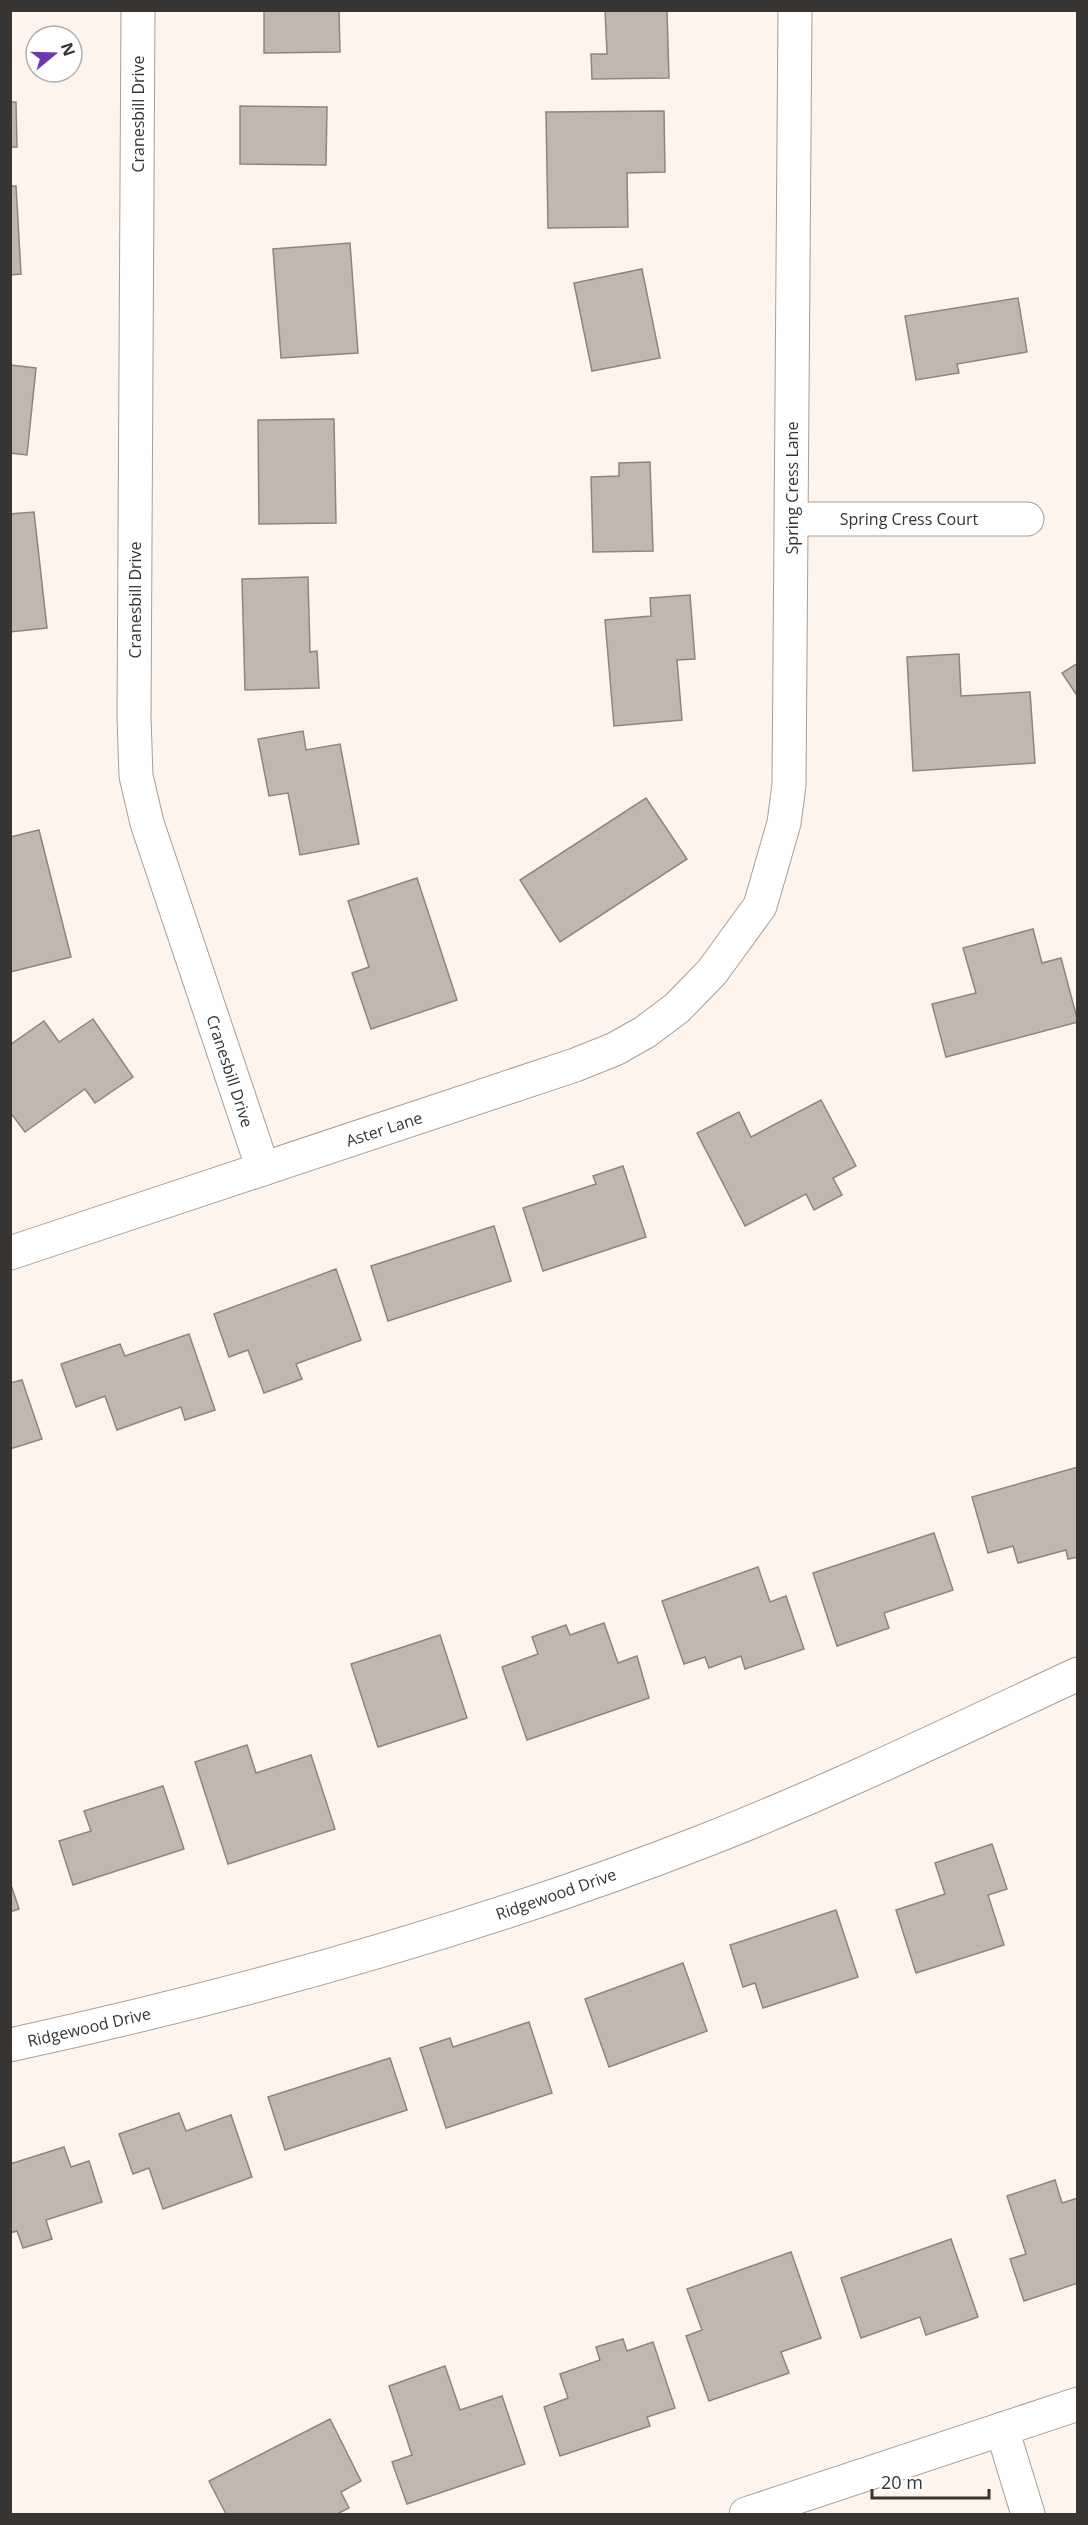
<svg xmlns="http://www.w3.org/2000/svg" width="1088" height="2525" viewBox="0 0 1088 2525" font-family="'Open Sans',sans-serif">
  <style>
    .building { fill: #c1b7ae; stroke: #8f857d; stroke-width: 1.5 }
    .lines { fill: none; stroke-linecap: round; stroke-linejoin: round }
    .minor-casing { stroke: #a89e96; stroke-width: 35 }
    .minor { stroke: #fff; stroke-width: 33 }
    .labels { text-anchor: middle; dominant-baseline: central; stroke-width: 4.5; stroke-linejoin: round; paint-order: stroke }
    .street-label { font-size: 16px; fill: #383431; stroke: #fff }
  </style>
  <rect width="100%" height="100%" fill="#fef4eb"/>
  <g class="building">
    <path d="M264 10H339L340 52 264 53Z"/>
    <path d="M605 10H667L669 78 592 79 591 54H607Z"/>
    <path d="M10 102H16L17 147H10Z"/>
    <path d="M240 106 327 107 326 165 240 164Z"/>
    <path d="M664 111 665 172 627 173 628 227 548 228 546 112Z"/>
    <path d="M10 186H16L21 274 10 275Z"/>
    <path d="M350 243 358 353 281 358 273 249Z"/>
    <path d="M642 269 660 358 592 371 574 283Z"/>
    <path d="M1018 298 1027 352 957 364 959 373 916 380 905 316Z"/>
    <path d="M10 365 36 368 27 455 10 453Z"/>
    <path d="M334 419 336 523 259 524 258 420Z"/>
    <path d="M650 462 653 551 593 552 591 477 619 476V463Z"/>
    <path d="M34 512 47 628 10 632V514Z"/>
    <path d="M308 577 310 652 317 651 319 688 245 690 242 579Z"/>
    <path d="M690 595 695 659 677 660 682 720 614 726 605 620 651 616 650 598Z"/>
    <path d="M959 654 961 696 1030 692 1035 763 913 771 907 657Z"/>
    <path d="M1078 663V697L1062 673Z"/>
    <path d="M303 731 306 750 340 744 359 844 300 855 288 793 269 796 258 739Z"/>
    <path d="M646 798 687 859 560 942 520 880Z"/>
    <path d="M39 830 71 957 10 972V837Z"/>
    <path d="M417 878 457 1000 371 1029 352 973 369 967 348 901Z"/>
    <path d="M1033 929 1042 963 1061 958 1078 1022 946 1057 932 1004 976 993 963 948Z"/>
    <path d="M93 1019 133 1077 95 1103 85 1089 25 1132 10 1112V1045L44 1021 59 1042Z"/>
    <path d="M821 1100 856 1166 833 1178 842 1195 814 1210 806 1194 745 1226 697 1133 739 1112 751 1137Z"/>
    <path d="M623 1166 646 1237 543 1271 523 1208 596 1184 593 1176Z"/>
    <path d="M494 1226 511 1281 388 1321 371 1266Z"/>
    <path d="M336 1269 361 1340 296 1364 302 1379 264 1393 248 1350 229 1357 214 1314Z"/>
    <path d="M189 1334 215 1410 185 1420 181 1407 117 1430 105 1396 76 1407 61 1364 120 1344 125 1356Z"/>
    <path d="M22 1380 42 1439 10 1449V1383Z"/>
    <path d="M1078 1467V1557L1068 1559 1066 1550 1018 1563 1013 1546 988 1553 972 1497Z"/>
    <path d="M934 1533 953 1590 884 1613 889 1628 837 1646 813 1573Z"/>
    <path d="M758 1567 770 1602 786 1596 804 1649 745 1669 741 1656 709 1668 705 1657 684 1664 662 1601Z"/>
    <path d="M604 1623 618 1663 637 1656 649 1698 527 1740 502 1667 538 1654 532 1637 566 1625 570 1635Z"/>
    <path d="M440 1635 467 1718 378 1747 351 1664Z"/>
    <path d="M247 1745 256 1773 311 1755 335 1829 228 1864 195 1762Z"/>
    <path d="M163 1786 184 1849 73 1885 59 1841 91 1831 84 1811Z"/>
    <path d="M992 1844 1007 1889 988 1895 1004 1945 916 1973 896 1910 945 1894 935 1863Z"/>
    <path d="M10 1882 19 1909 10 1912Z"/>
    <path d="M836 1910 858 1977 763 2008 755 1983 743 1987 730 1945Z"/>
    <path d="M683 1963 707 2031 609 2067 585 1999Z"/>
    <path d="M529 2022 552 2093 446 2128 420 2048 450 2038 453 2047Z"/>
    <path d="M390 2058 407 2110 285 2150 268 2097Z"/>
    <path d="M179 2113 186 2131 231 2115 252 2177 163 2209 149 2168 133 2174 119 2134Z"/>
    <path d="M64 2147 71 2167 89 2161 102 2202 46 2220 52 2239 23 2248 17 2231 10 2233V2164Z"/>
    <path d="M1055 2180 1062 2203 1078 2198V2283L1024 2301 1010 2259 1026 2254 1007 2196Z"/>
    <path d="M951 2239 978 2317 926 2335 920 2317 861 2338 841 2278Z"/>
    <path d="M791 2252 821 2338 781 2352 789 2373 709 2401 686 2336 702 2330 687 2289Z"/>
    <path d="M623 2339 627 2351 653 2342 675 2408 647 2417 650 2426 560 2456 544 2407 568 2398 560 2374 600 2360 596 2347Z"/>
    <path d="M445 2366 460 2410 502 2396 525 2464 407 2504 392 2462 412 2455 389 2386Z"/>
    <path d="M330 2419 361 2481 341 2492 349 2508 337 2514H226L209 2481Z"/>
  </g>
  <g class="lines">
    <defs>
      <g id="minor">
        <path d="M138 10 134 717 136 776 147 823 263 1169"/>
        <path d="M792 519H1027"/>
        <path d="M10 1253 575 1065 615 1049 645 1032 677 1008 712 972 760 906 784 823 789 785 795 10"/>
        <path d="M10 2045C248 1993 482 1928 709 1839 834 1790 955 1731 1078 1674"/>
        <path d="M1002 2429 1028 2514"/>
        <path d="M746 2514 1078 2404"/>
      </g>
    </defs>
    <use href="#minor" class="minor-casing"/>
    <use href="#minor" class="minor"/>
  </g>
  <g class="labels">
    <g class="street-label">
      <text transform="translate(138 114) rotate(-90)">Cranesbill Drive</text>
      <text transform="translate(792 488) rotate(-90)">Spring Cress Lane</text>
      <text x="909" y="519">Spring Cress Court</text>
      <text transform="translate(135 600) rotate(-90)">Cranesbill Drive</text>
      <text transform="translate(230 1071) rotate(72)">Cranesbill Drive</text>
      <text transform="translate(384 1129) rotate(-18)">Aster Lane</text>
      <text transform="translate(556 1894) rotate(-19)">Ridgewood Drive</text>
      <text transform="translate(89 2027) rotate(-13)">Ridgewood Drive</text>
    </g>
  </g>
  <rect width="1088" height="2525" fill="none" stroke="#383431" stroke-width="24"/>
  <g transform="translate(54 54) rotate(71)"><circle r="28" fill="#ffffff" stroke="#afaead" stroke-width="1.5"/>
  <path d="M0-4.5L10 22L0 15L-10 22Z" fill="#6c39b0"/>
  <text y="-9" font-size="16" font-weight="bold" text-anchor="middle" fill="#383431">N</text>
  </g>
  <path d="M872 2489v9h117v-9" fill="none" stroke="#383431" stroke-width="3"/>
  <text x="881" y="2489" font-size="18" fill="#383431" stroke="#ffffff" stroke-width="4.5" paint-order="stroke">20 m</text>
</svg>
